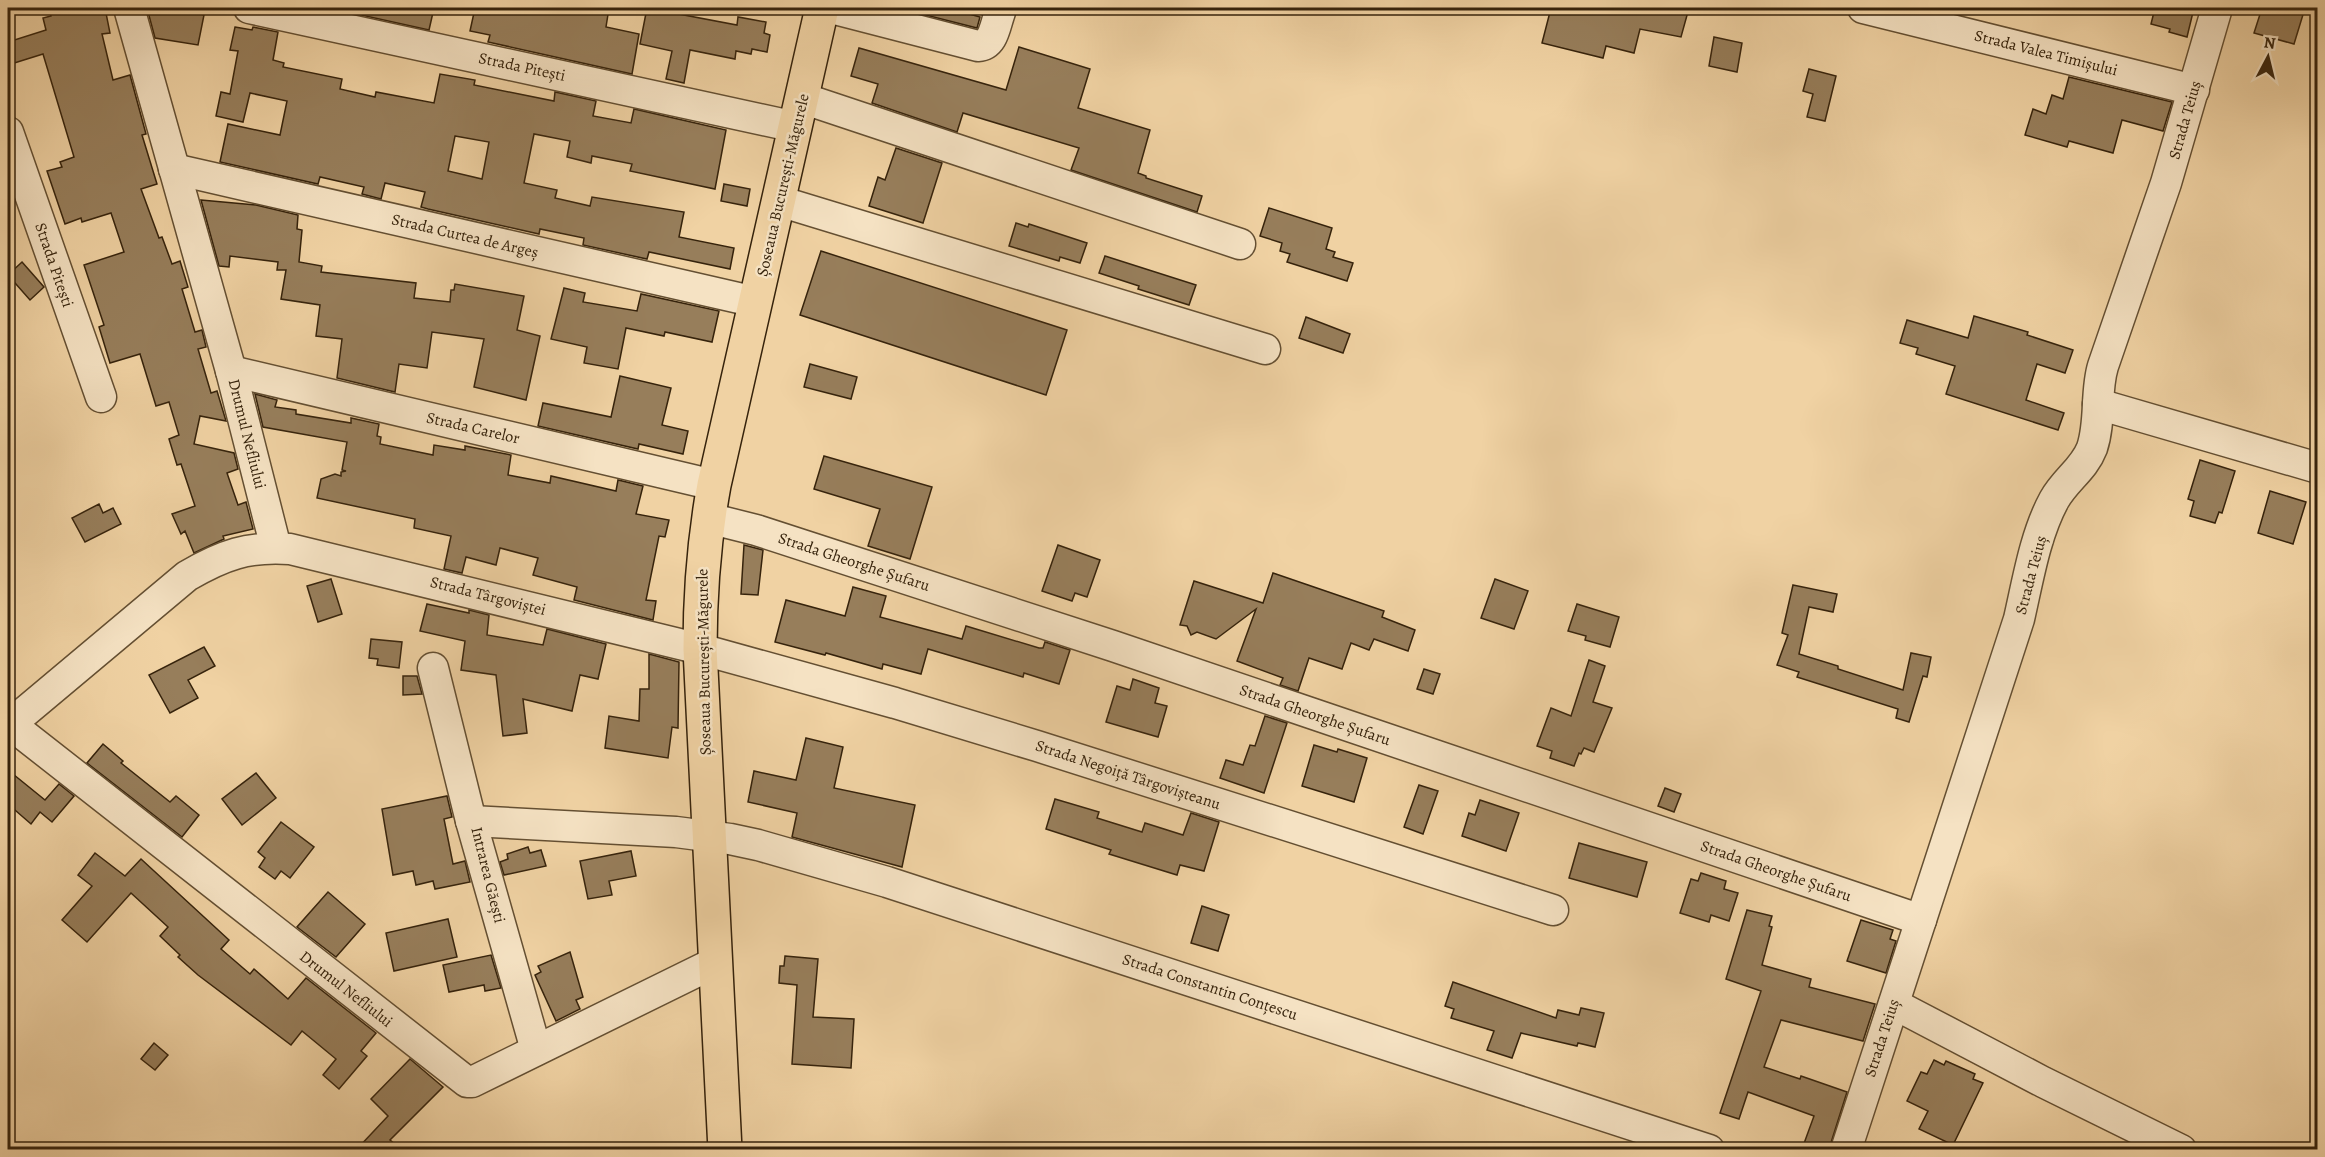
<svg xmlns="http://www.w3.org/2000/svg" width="2325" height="1157" viewBox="0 0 2325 1157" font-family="Alegreya,serif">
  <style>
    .building { fill: #977e5b; stroke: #36230c; stroke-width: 1.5; fill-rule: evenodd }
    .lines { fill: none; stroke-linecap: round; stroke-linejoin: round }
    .minor-casing { stroke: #644f32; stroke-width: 33 }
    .major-casing { stroke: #36230c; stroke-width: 36 }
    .minor { stroke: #f5e2c3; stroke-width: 30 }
    .major { stroke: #f0d2a3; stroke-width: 33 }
    .labels { text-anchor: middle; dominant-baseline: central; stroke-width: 5; stroke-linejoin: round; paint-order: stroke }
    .street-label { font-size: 16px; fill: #36230c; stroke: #f5e2c3 }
  </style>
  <rect width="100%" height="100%" fill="#f0d2a3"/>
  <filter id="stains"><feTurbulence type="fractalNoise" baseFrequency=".00333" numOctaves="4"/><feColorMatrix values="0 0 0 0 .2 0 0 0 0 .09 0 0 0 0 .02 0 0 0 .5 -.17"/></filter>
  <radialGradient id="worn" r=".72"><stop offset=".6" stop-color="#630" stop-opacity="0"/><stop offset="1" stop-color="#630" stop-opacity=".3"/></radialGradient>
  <g class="building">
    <path d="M49 8H105L110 33 102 34 113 80 130 75 146 134 142 135 157 184 141 189 159 238 162 237 172 264 180 261 188 287 182 289 195 332 202 330 206 347 198 349 211 393 217 391 226 421 200 416 194 444 234 453 238 469 227 473 238 505 246 502 253 529 223 536 224 539 194 553 185 531 181 534 172 514 195 506 181 464 177 465 169 439 179 435 169 402 156 406 140 354 110 363 99 327 104 325 84 265 124 252 111 213 82 222 81 218 65 224 47 171 62 167 60 162 74 157 43 54 8 65V42L46 30 43 18 51 16Z"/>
    <path d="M147 8H199L198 13 204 15 198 45 155 38Z"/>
    <path d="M353 8H434L429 30 352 13Z"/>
    <path d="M475 8H609L606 27 639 34 632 74 488 42 490 35 470 31Z"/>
    <path d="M647 8 737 25 738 17 766 22 764 33 770 35 767 52 752 49 751 54 736 51 735 59 690 50 684 83 666 79 672 51 640 44Z"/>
    <path d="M898 8H948L980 17 977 28Z"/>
    <path d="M1551 8H1642L1666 14 1667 8H1689L1681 37 1640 29 1634 53 1606 46 1603 58 1542 43Z"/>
    <path d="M2155 8H2194L2187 37 2169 32 2170 29 2151 24Z"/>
    <path d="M2262 8H2305L2294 44 2254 33Z"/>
    <path d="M235 27 252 30 253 27 278 32 273 60 284 63 283 67 342 79 340 89 375 97 376 92 434 103 440 74 475 80 474 85 554 101 555 92 596 101 593 116 631 123 634 109 726 130 715 189 630 171 632 164 592 156 591 163 567 157 570 141 534 134 524 183 557 190 555 198 590 206 592 197 684 212 679 237 734 248 730 269 649 252 647 259 583 245 584 238 540 229 539 234 428 209 421 207 425 192 385 183 381 199 362 194 364 187 320 177 318 184 220 162 228 124 280 135 287 101 250 93 243 122 216 116 221 92 230 94 238 51 230 50ZM455 136 489 142 482 179 448 171Z"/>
    <path d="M1714 37 1742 43 1737 72 1709 66Z"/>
    <path d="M1019 47 1090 69 1078 108 1150 130 1138 173 1146 176V178L1202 196 1197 212 1071 170 1079 148 963 113 957 132 872 103 878 84 851 76 859 48 1006 90Z"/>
    <path d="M1809 69 1836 76 1825 121 1807 117 1813 94 1803 91Z"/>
    <path d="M2069 77 2172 102 2163 131 2122 120 2113 153 2069 141 2067 147 2025 135 2033 109 2046 114 2052 95 2063 99Z"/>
    <path d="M896 148 942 163 923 223 869 206 878 177 885 180Z"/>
    <path d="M724 184 750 189 747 206 721 201Z"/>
    <path d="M201 200 256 205 298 215 297 229 302 230 299 262 322 266 321 272 416 283 414 298 450 302 451 290H454L455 284 524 296 517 330 540 336 526 400 474 387 484 339 432 332 427 368 399 364 395 392 337 378 342 339 316 336 320 305 281 299 286 270H277L278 262 230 256 229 267 219 266Z"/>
    <path d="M1269 208 1332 228 1326 249 1335 252 1333 257 1353 263 1347 281 1287 262 1290 254 1280 251 1282 243 1260 236Z"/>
    <path d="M1016 223 1028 227 1029 224 1087 243 1080 263 1060 257 1059 261 1009 246Z"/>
    <path d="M821 251 1067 330 1046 395 800 315Z"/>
    <path d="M1105 256 1196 285 1189 305 1138 289 1139 286 1099 273Z"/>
    <path d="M22 262 44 287 30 300 8 275Z"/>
    <path d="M564 288 585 293 583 302 637 311 641 294 719 311 712 342 665 332 664 336 626 328 618 369 584 363 587 347 551 339Z"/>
    <path d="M1974 316 2028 332 2027 335 2073 350 2065 373 2037 364 2026 400 2064 413 2058 430 1946 394 1955 366 1916 354 1918 348 1900 343 1907 320 1968 338Z"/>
    <path d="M1306 317 1350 334 1343 353 1299 338Z"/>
    <path d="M810 364 857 377 851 399 804 387Z"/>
    <path d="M620 376 671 388 662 425 688 431 683 454 639 444 638 449 538 426 543 403 611 417Z"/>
    <path d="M255 394 277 400 275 407 296 410V414L351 423V418L379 424 377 436 381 437 380 444 433 455 434 445 465 450V446L511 455 508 475 550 483 551 476 616 491 618 480 643 486 636 514 669 520 665 537 659 536 646 600 656 601 653 620 574 600 577 587 533 575 538 558 500 548 496 565 466 557 462 573 444 569 451 536 414 528 415 519 317 498 321 479 335 474 341 476V472L346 471 342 470 347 442 263 427Z"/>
    <path d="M824 456 932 487 910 559 868 546 880 509 814 489Z"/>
    <path d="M2200 460 2235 471 2222 513 2219 512 2215 523 2190 516 2194 501 2188 499Z"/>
    <path d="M2270 491 2306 502 2293 544 2258 533Z"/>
    <path d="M99 504 103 513 113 508 121 524 85 542 72 518Z"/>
    <path d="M744 545 763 550 758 595 741 594Z"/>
    <path d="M1058 545 1100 560 1087 597 1075 593 1072 601 1042 591Z"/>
    <path d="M1273 573 1384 611 1382 617 1415 630 1408 651 1374 639 1369 650 1351 643 1342 669 1309 658 1298 691 1280 685 1283 678 1237 661 1256 609 1216 639 1197 632 1191 635 1187 626 1180 625 1194 581 1263 603Z"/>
    <path d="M331 579 342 614 318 622 307 586Z"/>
    <path d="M1495 579 1528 591 1514 629 1481 618Z"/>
    <path d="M1793 585 1837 594 1833 612 1809 607 1799 654 1838 666V669L1903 690 1911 653 1931 657 1927 677 1923 676 1909 722 1896 718 1898 709 1797 677 1799 672 1777 665 1788 635 1782 633Z"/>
    <path d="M853 587 886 596 880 617 962 639 966 626 1039 648H1043L1045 642 1070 650 1059 684 1024 673 1023 677 928 649 921 674 883 664 882 669 826 653 825 655 775 642 786 600 845 616Z"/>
    <path d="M427 604 469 613V610L489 615 487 635 543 645 547 629 606 644 598 679 580 675 572 711 523 699 527 733 503 736 496 675 461 670 465 641 420 631Z"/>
    <path d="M1577 604 1619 617 1610 647 1585 640 1586 636 1568 631Z"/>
    <path d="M371 639 402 642 399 668 377 665 378 659 369 658Z"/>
    <path d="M204 647 215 666 188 680 198 698 170 713 149 675Z"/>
    <path d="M649 654 679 662 678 728 672 727 668 758 605 748 609 716 639 721 640 689H649Z"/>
    <path d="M1589 660 1605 666 1593 702 1612 708 1594 752 1584 748 1581 754 1579 753 1574 766 1550 758 1552 751 1537 746 1551 708 1571 716Z"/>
    <path d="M1424 669 1440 674 1433 694 1417 689Z"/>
    <path d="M403 676H417L422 694 403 695Z"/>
    <path d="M1133 679 1159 688 1155 703 1167 706 1158 737 1106 722 1117 686 1130 690Z"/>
    <path d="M1265 716 1287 723 1264 793 1220 778 1226 760 1243 765 1250 745 1255 746Z"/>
    <path d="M806 738 843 747 834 788 915 805 902 867 792 837 797 813 748 802 754 771 796 780Z"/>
    <path d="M103 744 123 761 121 763 170 802 176 796 199 815 182 837 87 763Z"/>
    <path d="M1314 745 1337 752 1338 749 1367 758 1354 802 1302 786Z"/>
    <path d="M8 770 45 800 59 784 74 796 52 822 40 812 31 824 8 804Z"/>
    <path d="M256 773 276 798 242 825 222 799Z"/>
    <path d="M1419 785 1438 791 1423 834 1404 827Z"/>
    <path d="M1665 788 1681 794 1674 812 1658 806Z"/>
    <path d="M447 796 452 817 444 819 453 864 465 861 470 882 435 889 433 881 416 885 413 871 393 875 382 809Z"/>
    <path d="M1055 799 1099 812 1097 818 1142 832 1145 823 1183 835 1191 813 1219 822 1204 871 1180 865 1177 875 1109 854 1111 850 1046 829Z"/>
    <path d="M1480 800 1519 813 1506 851 1462 836 1469 813 1475 815Z"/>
    <path d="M281 822 314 847 290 878 281 871 275 879 259 867 265 858 258 852Z"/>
    <path d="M1579 843 1647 862 1637 897 1569 878Z"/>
    <path d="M528 847 530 853 541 850 546 866 504 875 500 862 508 859 507 854Z"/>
    <path d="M631 851 636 876 609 881 612 895 588 899 580 861Z"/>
    <path d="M95 853 125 876 141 859 229 940 221 949 250 974 254 969 288 999 306 978 376 1033 361 1051 367 1056 339 1089 323 1075 336 1059 302 1031 291 1045 198 975 178 957 180 955 160 936 168 927 131 893 87 942 62 920 92 886 78 875Z"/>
    <path d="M1701 873 1726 881 1724 889 1738 893 1729 921 1711 915 1709 922 1680 913 1691 879 1698 881Z"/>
    <path d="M328 892 365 924 336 957 297 927Z"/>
    <path d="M1202 906 1229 915 1218 951 1191 943Z"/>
    <path d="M1747 910 1772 916 1769 926 1772 927 1762 965 1811 979 1809 987 1875 1004 1863 1041 1781 1020 1764 1067 1800 1079 1801 1076 1847 1092 1829 1149H1802L1814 1116 1748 1092 1739 1119 1720 1113 1761 991 1726 979Z"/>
    <path d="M448 919 457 957 394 971 386 933Z"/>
    <path d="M1861 920 1893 930 1890 939 1896 941 1886 973 1847 961Z"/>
    <path d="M570 952 583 997 576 1000 580 1009 556 1021 535 975 541 972 538 966Z"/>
    <path d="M491 955 501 988 485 991 484 985 449 992 443 965Z"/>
    <path d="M785 956 818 959 813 1017 854 1019 851 1068 792 1064 797 985 779 983 780 966H784Z"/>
    <path d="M1453 982 1556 1018 1558 1010 1579 1015 1581 1008 1604 1013 1595 1047 1578 1043 1577 1046 1521 1033 1512 1058 1487 1050 1494 1031 1451 1018 1454 1009 1445 1006Z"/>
    <path d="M154 1043 168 1055 155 1070 141 1059Z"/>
    <path d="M410 1059 443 1087 390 1140 401 1149H357L388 1116 371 1099Z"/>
    <path d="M1934 1060 1944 1065 1946 1061 1975 1074 1973 1079 1983 1083 1953 1145 1919 1129 1928 1111 1907 1101 1921 1072 1927 1074Z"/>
  </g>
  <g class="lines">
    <defs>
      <g id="minor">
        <path d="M129 8 231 371 276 548"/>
        <path d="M249 8 796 127"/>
        <path d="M831 8 978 46C994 45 995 25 1000 12L999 8"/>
        <path d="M1863 8 2194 90"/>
        <path d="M802 98 1240 244"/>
        <path d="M8 132 101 397"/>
        <path d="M174 169 756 302"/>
        <path d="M779 201 1265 349"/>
        <path d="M231 371 714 485"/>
        <path d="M2098 404 2318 468"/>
        <path d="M708 518 756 530 1113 646 1921 920"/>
        <path d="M433 668 471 821 536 1050"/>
        <path d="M10 724 467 1082H472L714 963"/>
        <path d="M8 726 187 576C223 555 248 546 290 549L700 649 895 703 1037 746 1553 910"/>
        <path d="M471 821 676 832 730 839 758 845 887 882 1709 1150"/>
        <path d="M1894 1004 2043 1082 2181 1150"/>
        <path d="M1846 1150 2019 619C2028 580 2035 535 2054 500 2065 480 2084 469 2092 448 2101 421 2095 392 2103 366L2166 183 2217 8"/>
      </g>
      <path id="major" d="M725 1150 700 649C700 593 704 540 714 485L822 8"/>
    </defs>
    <use href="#minor" class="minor-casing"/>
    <use href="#major" class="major-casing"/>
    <use href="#minor" class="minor"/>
    <use href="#major" class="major"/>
  </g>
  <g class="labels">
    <g class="street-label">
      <text transform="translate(2046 53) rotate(14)">Strada Valea Timișului</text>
      <text transform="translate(522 67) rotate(12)">Strada Pitești</text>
      <text transform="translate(2185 120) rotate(-74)">Strada Teiuș</text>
      <text transform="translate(783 185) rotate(-77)">Șoseaua București-Măgurele</text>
      <text transform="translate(465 236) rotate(13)">Strada Curtea de Argeș</text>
      <text transform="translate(54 265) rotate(71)">Strada Pitești</text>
      <text transform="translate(473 428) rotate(13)">Strada Carelor</text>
      <text transform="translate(247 434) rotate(76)">Drumul Nefliului</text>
      <text transform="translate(854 562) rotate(18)">Strada Gheorghe Șufaru</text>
      <text transform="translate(2031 575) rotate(-75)">Strada Teiuș</text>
      <text transform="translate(488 596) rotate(14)">Strada Târgoviștei</text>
      <text transform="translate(704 662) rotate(-91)">Șoseaua București-Măgurele</text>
      <text transform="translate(1315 715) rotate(19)">Strada Gheorghe Șufaru</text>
      <text transform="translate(1128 775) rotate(18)">Strada Negoiță Târgovișteanu</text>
      <text transform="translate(1776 871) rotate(19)">Strada Gheorghe Șufaru</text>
      <text transform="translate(488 875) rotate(76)">Intrarea Găești</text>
      <text transform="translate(1210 987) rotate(18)">Strada Constantin Conțescu</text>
      <text transform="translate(346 989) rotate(38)">Drumul Nefliului</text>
      <text transform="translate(1882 1038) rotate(-72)">Strada Teiuș</text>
    </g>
  </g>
  <rect width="2325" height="1157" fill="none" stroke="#f0d2a3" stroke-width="30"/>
  <rect x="9" y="9" width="2307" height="1139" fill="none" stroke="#36230c" stroke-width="3"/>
  <rect x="15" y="15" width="2295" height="1127" fill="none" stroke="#36230c" stroke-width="1.5"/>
  <g transform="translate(2268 57) rotate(7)" stroke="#f5e2c3" stroke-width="4.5" paint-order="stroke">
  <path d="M0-4.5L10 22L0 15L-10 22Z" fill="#36230c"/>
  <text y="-9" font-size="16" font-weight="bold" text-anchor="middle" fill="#36230c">N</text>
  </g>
  <rect width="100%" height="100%" filter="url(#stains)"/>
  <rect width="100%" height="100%" fill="url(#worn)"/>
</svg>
